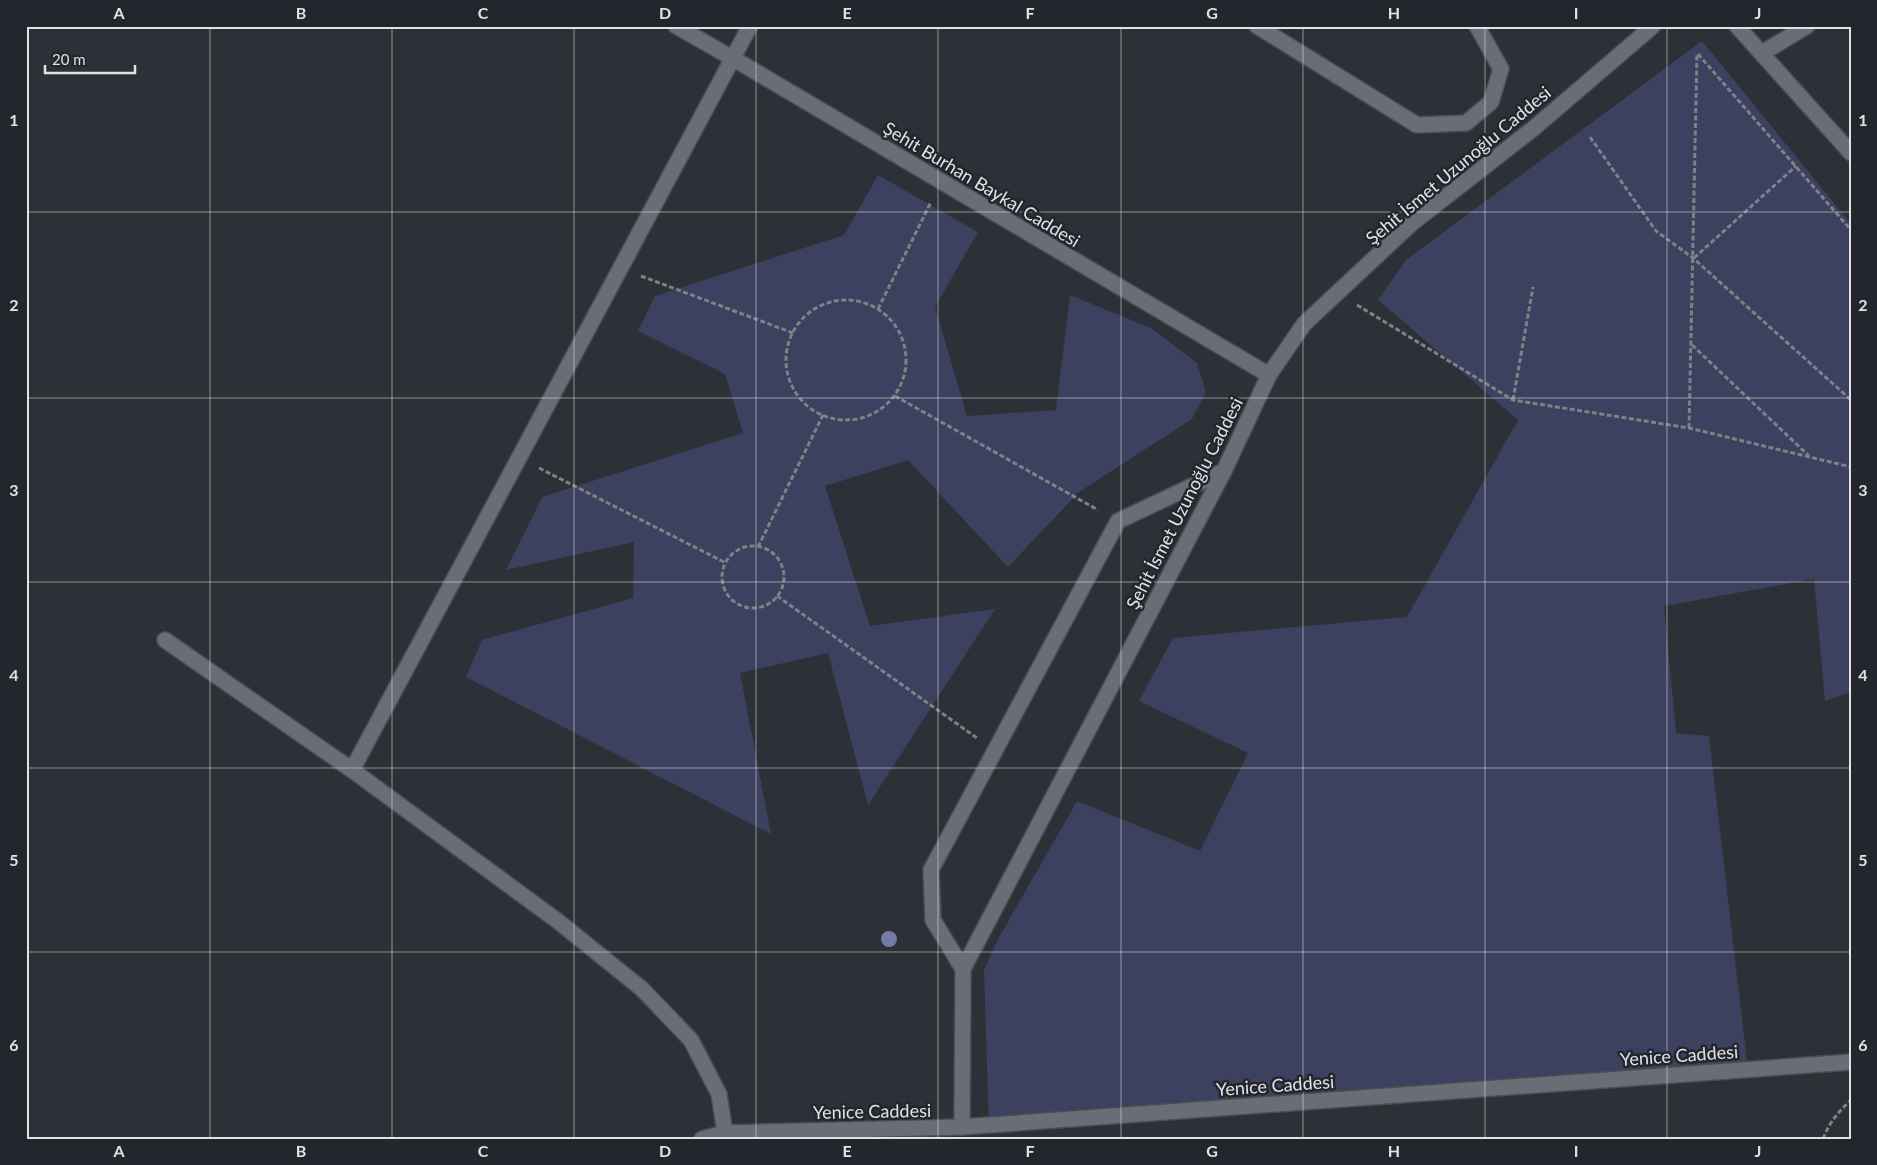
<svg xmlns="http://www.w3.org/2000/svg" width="1877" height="1165" viewBox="0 0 1877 1165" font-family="Lato,sans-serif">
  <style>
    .green { fill: #3b415e }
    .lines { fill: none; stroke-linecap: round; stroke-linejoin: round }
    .service-casing { stroke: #4b4d53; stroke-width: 18 }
    .minor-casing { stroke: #4b4d53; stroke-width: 18 }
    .tertiary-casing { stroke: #4b4d53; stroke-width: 18 }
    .path { stroke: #7f8187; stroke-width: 3; stroke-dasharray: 5 2.5; stroke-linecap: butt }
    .service { stroke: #6a6d75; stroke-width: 15 }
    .minor { stroke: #6a6d75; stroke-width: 15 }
    .tertiary { stroke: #6a6d75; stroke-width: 15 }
    .tree { fill: #747ca2 }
    .grid { fill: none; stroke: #e1e2e7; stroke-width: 1; stroke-opacity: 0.55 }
    .labels { text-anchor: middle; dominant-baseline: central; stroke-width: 5; stroke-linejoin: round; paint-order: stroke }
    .street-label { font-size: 18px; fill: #e1e2e7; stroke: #24262d }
    .neatline { fill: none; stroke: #e1e2e7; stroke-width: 2 }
    .grid-label { font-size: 16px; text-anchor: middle; font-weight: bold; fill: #e1e2e7 }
  </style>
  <rect width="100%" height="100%" fill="#2e3037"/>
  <g class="green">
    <path d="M1702 41 1851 224V692L1825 701 1814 579 1664 606 1676 733 1709 736 1748 1071 989 1127 984 970 998 939 1077 801 1200 851 1248 753 1139 701 1173 638 1407 617 1518 420 1378 300 1406 260Z"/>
    <path d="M878 175 978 232 935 307 967 416 1056 410 1070 295 1151 328 1197 363 1206 392 1192 419 1079 492 1008 567 908 460 825 486 870 626 995 609 868 805 828 653 740 673 771 834 466 677 482 640 633 598 634 542 506 570 542 497 743 433 725 374 638 331 655 296 844 235Z"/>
  </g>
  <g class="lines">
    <defs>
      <g id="service">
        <path d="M1257 26 1417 125 1466 123 1491 102 1501 69 1477 26"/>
        <path d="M963 969 933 920 931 870 1118 521 1224 471"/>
      </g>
      <g id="minor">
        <path d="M676 26 734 59 1269 375"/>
        <path d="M1737 26 1851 153"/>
        <path d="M1762 53 1807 26"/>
        <path d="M165 640 352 770 559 922 642 989 691 1040 719 1094 725 1133"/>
        <path d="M352 770 750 26"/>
        <path d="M962 1127 963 969 1224 471 1269 375 1304 324 1411 224 1534 128 1653 26"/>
      </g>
      <path id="tertiary" d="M702 1139 725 1133 962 1127 1851 1062"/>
    </defs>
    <use href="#service" class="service-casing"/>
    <use href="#minor" class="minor-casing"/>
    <use href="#tertiary" class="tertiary-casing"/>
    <g class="path">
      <path d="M1698 54 1851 230"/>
      <path d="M1590 137 1656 231 1693 258 1851 400"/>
      <path d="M1694 258 1796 166"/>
      <path d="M641 276 793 333"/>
      <circle cx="846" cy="360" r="60"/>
      <path d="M1357 305 1513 400 1689 428 1851 467"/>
      <path d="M878 309 931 202"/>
      <path d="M1692 345 1809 456"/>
      <path d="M895 396 1098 510"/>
      <path d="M1513 400 1533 287"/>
      <path d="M1689 428 1697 54"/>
      <path d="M539 468 726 563"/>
      <circle cx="753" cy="577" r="31"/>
      <path d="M758 547 823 415"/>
      <path d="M777 596 977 738"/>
      <path d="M1823 1139C1829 1123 1838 1112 1851 1100"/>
    </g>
    <use href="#service" class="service"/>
    <use href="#minor" class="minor"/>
    <use href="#tertiary" class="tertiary"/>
  </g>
  <circle class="tree" cx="889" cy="939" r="8"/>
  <path class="grid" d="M210 26V1139M392 26V1139M574 26V1139M756 26V1139M938 26V1139M1121 26V1139M1303 26V1139M1485 26V1139M1667 26V1139M26 212H1851M26 398H1851M26 582H1851M26 768H1851M26 952H1851"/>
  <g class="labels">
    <g class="street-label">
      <text transform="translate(1458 165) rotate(-40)">Şehit İsmet Uzunoğlu Caddesi</text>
      <text transform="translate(982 184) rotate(31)">Şehit Burhan Baykal Caddesi</text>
      <text transform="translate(1184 503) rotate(-63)">Şehit İsmet Uzunoğlu Caddesi</text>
      <text transform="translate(1679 1055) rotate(-4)">Yenice Caddesi</text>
      <text transform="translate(1275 1085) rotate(-4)">Yenice Caddesi</text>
      <text transform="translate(872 1111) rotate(-1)">Yenice Caddesi</text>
    </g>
  </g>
  <rect width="1877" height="1165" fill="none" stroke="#24262d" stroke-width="55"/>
  <path d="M45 65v8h90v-8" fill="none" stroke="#e1e2e7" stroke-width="2.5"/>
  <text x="52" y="65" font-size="15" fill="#e1e2e7" stroke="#24262d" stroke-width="4" paint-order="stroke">20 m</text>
  <rect x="28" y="28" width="1822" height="1110" class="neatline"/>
  <g class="grid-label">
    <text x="119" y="19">A</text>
    <text x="301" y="19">B</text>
    <text x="483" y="19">C</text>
    <text x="665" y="19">D</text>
    <text x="847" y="19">E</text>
    <text x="1030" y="19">F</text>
    <text x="1212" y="19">G</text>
    <text x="1394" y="19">H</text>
    <text x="1576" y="19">I</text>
    <text x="1758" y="19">J</text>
    <text x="14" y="126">1</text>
    <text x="1863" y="126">1</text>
    <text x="14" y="311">2</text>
    <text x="1863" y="311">2</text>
    <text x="14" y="496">3</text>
    <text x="1863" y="496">3</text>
    <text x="14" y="681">4</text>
    <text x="1863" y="681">4</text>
    <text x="14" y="866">5</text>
    <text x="1863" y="866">5</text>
    <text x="14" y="1051">6</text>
    <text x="1863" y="1051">6</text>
    <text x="119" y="1157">A</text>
    <text x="301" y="1157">B</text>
    <text x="483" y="1157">C</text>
    <text x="665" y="1157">D</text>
    <text x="847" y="1157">E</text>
    <text x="1030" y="1157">F</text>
    <text x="1212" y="1157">G</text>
    <text x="1394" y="1157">H</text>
    <text x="1576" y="1157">I</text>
    <text x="1758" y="1157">J</text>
  </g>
</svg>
